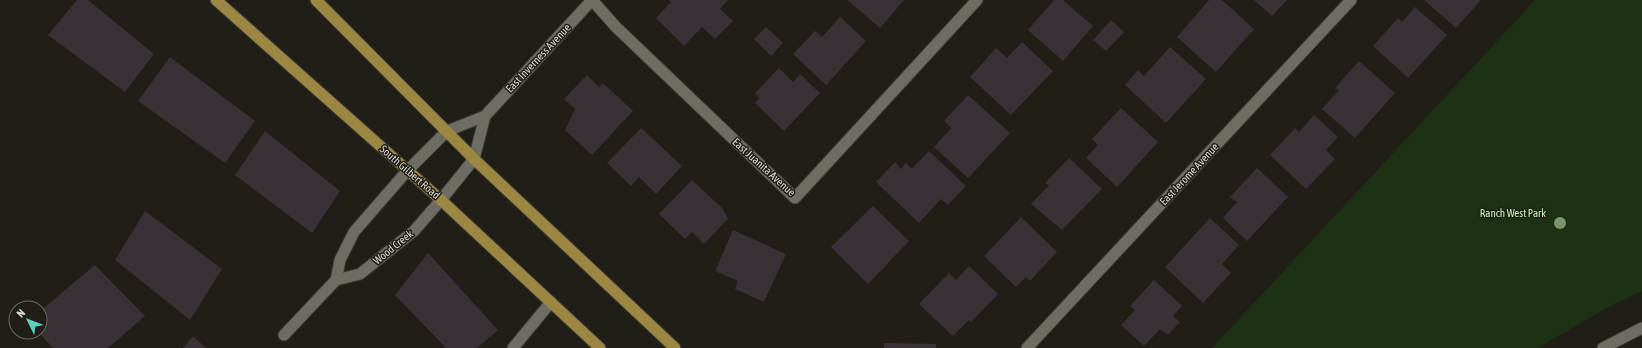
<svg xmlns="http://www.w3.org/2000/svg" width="1642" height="348" viewBox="0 0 1642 348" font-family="'Asap Condensed',sans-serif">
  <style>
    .green { fill: #1d3115 }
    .building { fill: #383136 }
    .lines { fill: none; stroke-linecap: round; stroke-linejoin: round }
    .service-casing { stroke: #3b3a36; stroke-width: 13 }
    .minor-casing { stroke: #3b3a36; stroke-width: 13 }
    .primary-casing { stroke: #3b3a36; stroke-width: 13 }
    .service { stroke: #6e6d64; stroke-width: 11 }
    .minor { stroke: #6e6d64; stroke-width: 11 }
    .primary { stroke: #9b8642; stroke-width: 11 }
    .tree { fill: #7a946b }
    .labels { text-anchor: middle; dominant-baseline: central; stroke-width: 3; stroke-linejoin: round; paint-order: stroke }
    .street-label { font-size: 11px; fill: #dbdad5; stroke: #201e17 }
    .park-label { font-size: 11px; fill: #c3f4b0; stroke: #201e17 }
  </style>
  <rect width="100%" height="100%" fill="#201e17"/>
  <path class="green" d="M1535 0H1642V291L1605 309 1538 348H1212Z"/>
  <g class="building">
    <path d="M77 0H88L154 54 125 92 48 35Z"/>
    <path d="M668 0H728L720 9 733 21 715 39 702 27 684 46 656 18 671 2Z"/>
    <path d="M847 0H904L880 28Z"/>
    <path d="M1054 0H1063L1093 26 1063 61 1028 30Z"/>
    <path d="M1209 0H1222L1254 29 1216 72 1177 37Z"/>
    <path d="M1254 0H1287L1272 16Z"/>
    <path d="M1424 0H1481L1456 28Z"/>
    <path d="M1415 7 1447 35 1408 78 1373 46 1398 18 1402 22Z"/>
    <path d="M840 17 866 41 826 85 793 54 815 31 822 37Z"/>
    <path d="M1111 20 1124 32 1106 51 1093 40Z"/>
    <path d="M766 27 783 43 771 56 754 39Z"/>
    <path d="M1022 42 1053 71 1011 115 970 77 996 48 1007 58Z"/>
    <path d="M1170 47 1206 79 1166 123 1125 85 1138 70 1144 76Z"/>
    <path d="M170 57 255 121 225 163 138 101Z"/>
    <path d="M1359 61 1395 93 1355 138 1322 109 1339 90 1335 88Z"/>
    <path d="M779 68 793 82 800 74 820 93 784 131 755 103 759 98 755 93Z"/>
    <path d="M587 75 599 87 603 83 633 111 592 155 565 130 575 109 564 99Z"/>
    <path d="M968 95 1010 133 968 178 934 147 951 128 944 121Z"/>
    <path d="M1121 108 1158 142 1117 187 1086 158 1098 145 1092 139Z"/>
    <path d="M1314 115 1338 137 1326 150 1335 159 1306 189 1270 155 1295 128 1299 132Z"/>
    <path d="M641 128 682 166 656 194 639 177 631 186 607 163Z"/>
    <path d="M265 131 340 191 312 233 235 175Z"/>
    <path d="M929 151 966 186 948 205 941 199 919 223 876 182 895 162 901 169 906 163 912 169Z"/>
    <path d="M1069 158 1102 189 1062 230 1031 204 1049 185 1045 183Z"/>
    <path d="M1257 168 1288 197 1247 241 1223 218 1237 202 1230 197Z"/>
    <path d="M692 180 723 209 728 219 704 244 692 232 685 239 659 214Z"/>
    <path d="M873 206 909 241 868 284 831 247Z"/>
    <path d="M145 211 222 269 190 320 115 260Z"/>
    <path d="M1021 217 1057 252 1030 281 1026 277 1016 287 984 256Z"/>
    <path d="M1210 218 1239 245 1222 264 1231 273 1203 303 1165 267Z"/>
    <path d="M733 230 786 254 764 302 735 289 738 281 715 271Z"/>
    <path d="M428 253 498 330 477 348H446L395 295Z"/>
    <path d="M95 265 145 316 108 348H53L38 332H40V311Z"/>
    <path d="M969 266 998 294 971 322 969 320 953 336 919 304 949 273 956 280Z"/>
    <path d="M1154 280 1182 306 1173 316 1180 322 1168 335 1160 329 1144 346 1121 325 1135 310 1130 306Z"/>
    <path d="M193 336 206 348H183Z"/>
    <path d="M884 343 936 344V348H884Z"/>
  </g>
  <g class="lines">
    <defs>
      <g id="service">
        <path d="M336 280 360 274 414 231 441 200"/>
        <path d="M284 335 336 280 340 260 354 232 407 171"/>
        <path d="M513 348 551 302"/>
      </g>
      <g id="minor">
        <path d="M592 0 616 27 795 198 977 0"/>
        <path d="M407 171 447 131 485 116 592 0"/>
        <path d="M441 200 474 159 485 116"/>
        <path d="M1027 348 1351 0"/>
        <path d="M1603 348 1642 328"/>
      </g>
      <g id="primary">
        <path d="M216 0 441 200 600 348"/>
        <path d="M316 0 474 159 675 348"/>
      </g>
    </defs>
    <use href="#service" class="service-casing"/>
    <use href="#minor" class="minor-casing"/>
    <use href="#primary" class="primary-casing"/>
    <use href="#service" class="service"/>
    <use href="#minor" class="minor"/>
    <use href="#primary" class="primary"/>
  </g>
  <circle class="tree" cx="1560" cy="223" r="6"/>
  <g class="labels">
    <g class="street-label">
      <text transform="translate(538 58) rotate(-47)">East Inverness Avenue</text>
      <text transform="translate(764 167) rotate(42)">East Juanita Avenue</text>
      <text transform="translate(410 172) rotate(41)">South Gilbert Road</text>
      <text transform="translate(1189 174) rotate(-47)">East Jerome Avenue</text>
      <text transform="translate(393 247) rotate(-39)">Wood Creek</text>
    </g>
    <g class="park-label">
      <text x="1513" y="213">Ranch West Park</text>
    </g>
  </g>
  <g transform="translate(28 320) rotate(313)"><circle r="19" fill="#201e17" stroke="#6b6963"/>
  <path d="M0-3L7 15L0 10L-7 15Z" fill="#5ccebb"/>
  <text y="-6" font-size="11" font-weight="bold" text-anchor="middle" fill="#dbdad5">N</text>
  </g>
</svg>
